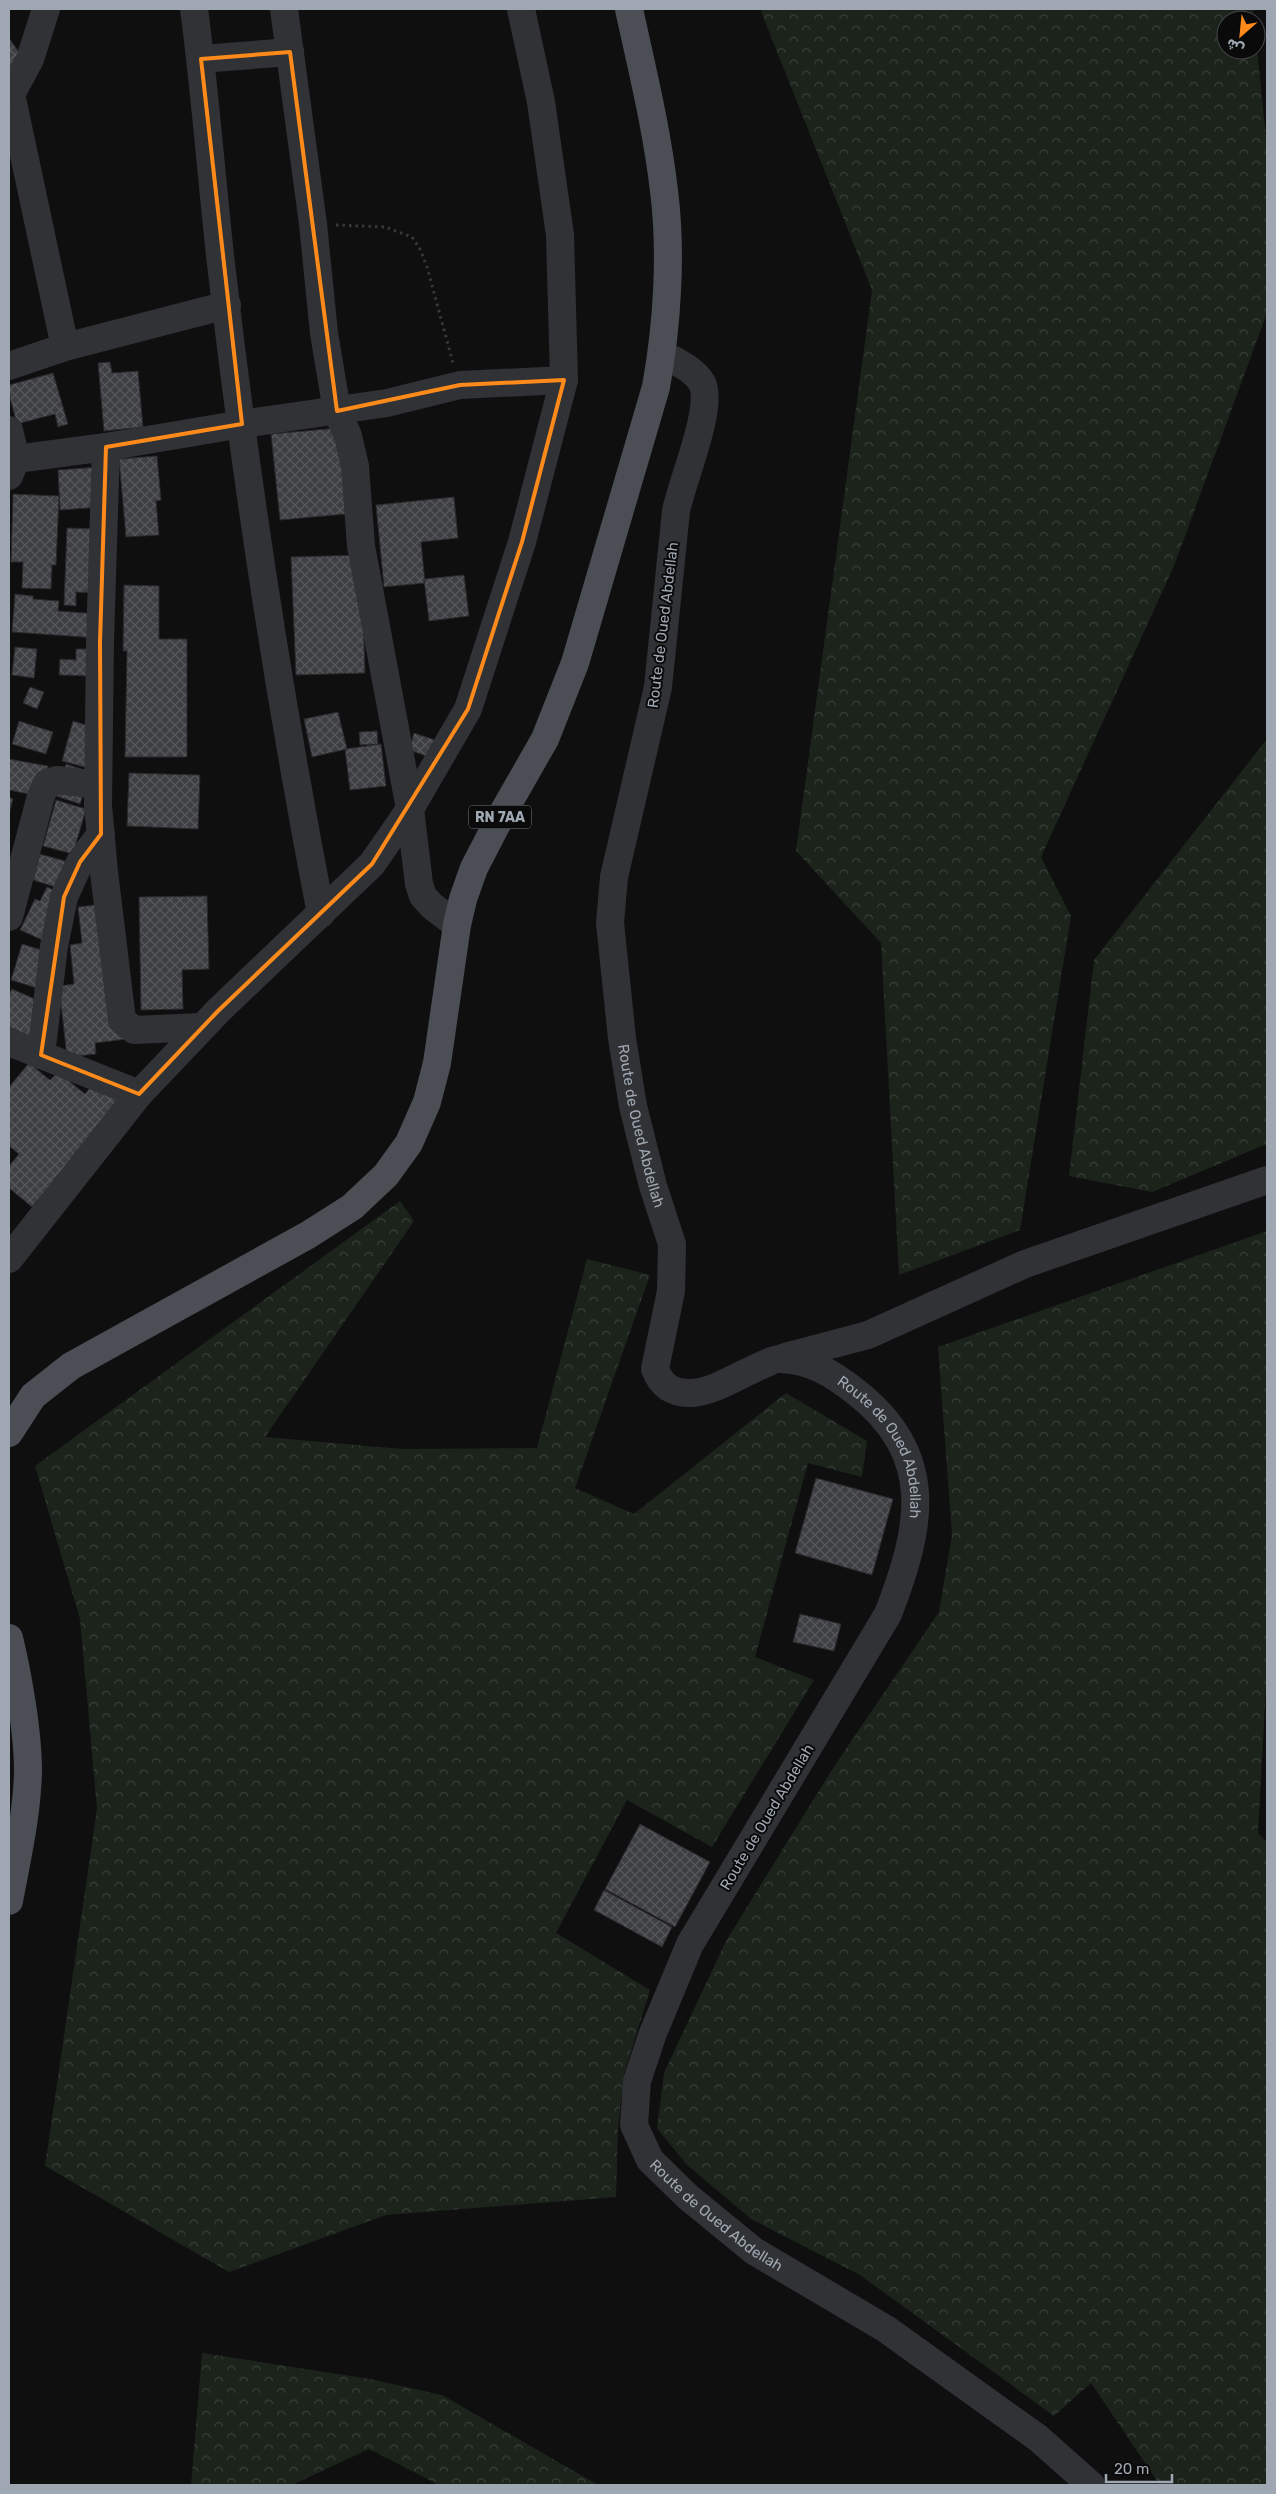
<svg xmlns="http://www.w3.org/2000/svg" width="1276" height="2494" viewBox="0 0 1276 2494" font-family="Rubik,Cairo,sans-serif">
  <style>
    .forest { fill: url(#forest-crowns) }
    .building { fill: url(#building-cross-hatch); stroke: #29292c }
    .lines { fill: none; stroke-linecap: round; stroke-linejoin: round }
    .path { stroke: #36393c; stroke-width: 3; stroke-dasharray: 2.5 4; stroke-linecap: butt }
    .minor { stroke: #303235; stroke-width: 28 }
    .major { stroke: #4b4f55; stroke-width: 28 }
    .marked { fill: none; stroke: #fd8a1a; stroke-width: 4; stroke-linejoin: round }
    .labels { text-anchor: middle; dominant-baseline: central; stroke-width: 4; stroke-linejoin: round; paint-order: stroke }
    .shield { fill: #0a0a0b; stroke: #727980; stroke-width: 1 }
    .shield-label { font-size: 14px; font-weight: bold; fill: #9fa8b2 }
    .street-label { font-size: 15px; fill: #9fa8b2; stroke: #0a0a0b }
  </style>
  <defs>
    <pattern id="forest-crowns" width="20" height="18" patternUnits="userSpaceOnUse" patternTransform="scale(1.25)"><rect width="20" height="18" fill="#1b231b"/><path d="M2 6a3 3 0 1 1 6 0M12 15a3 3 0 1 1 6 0" fill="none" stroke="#39403a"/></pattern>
    <pattern id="building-cross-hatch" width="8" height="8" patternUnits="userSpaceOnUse" patternTransform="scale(1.25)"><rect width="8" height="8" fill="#3e3f43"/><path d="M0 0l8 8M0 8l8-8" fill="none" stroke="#57585c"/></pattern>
  </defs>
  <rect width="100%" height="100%" fill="#0f0f10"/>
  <g class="forest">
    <path d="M760 9H1253L1254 20H1226V50H1256V39L1267 147V313L1174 566 1041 857 1071 916 1020 1230 899 1275 881 943 796 851 872 290Z"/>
    <path d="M1267 739V1144L1152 1192 1069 1176 1094 960Z"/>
    <path d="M400 1201 414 1221 265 1437 402 1449 537 1448 587 1259 650 1275 575 1488 634 1514 786 1393 867 1441 862 1477 808 1463 755 1657 814 1680 712 1847 627 1800 556 1933 650 1990 624 2074 618 2128 616 2197 386 2215 229 2272 45 2166 97 1809 80 1619 35 1466Z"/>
    <path d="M1267 1231V1669L1258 1833 1267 1843V2485H1160L1091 2383 1054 2416 860 2275 751 2219 686 2164 657 2128 664 2073 726 1941 833 1768 939 1612 952 1535 938 1347Z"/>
    <path d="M202 2353 370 2379 442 2395 598 2485H439L369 2449 292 2485H191Z"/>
  </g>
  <g class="building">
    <path d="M9 38 33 72 9 89Z"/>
    <path d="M110 362 112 373 138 371 143 427 104 431 98 363Z"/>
    <path d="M53 373 68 424 58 427 55 414 17 424 9 394V385Z"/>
    <path d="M338 428 346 514 280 520 271 434Z"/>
    <path d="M157 456 161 500 156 501 159 535 126 537 119 459Z"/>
    <path d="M98 467 101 507 60 510 58 470Z"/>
    <path d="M13 494 59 496 56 565H52L51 589 22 588 23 562H11Z"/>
    <path d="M454 497 458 538 421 542 425 583 384 587 376 505Z"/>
    <path d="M67 528 102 529 100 593 76 592V606L64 605Z"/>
    <path d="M361 555 365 673 296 675 291 557Z"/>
    <path d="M464 575 469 616 429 621 424 579Z"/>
    <path d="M124 585 159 586V639H187V757H125L127 651H123Z"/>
    <path d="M15 594 33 596V599L59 601 58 611 99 614 98 638 12 632Z"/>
    <path d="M15 647 37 649 34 678 12 675Z"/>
    <path d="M76 649H93L92 676 59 675 60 659 76 660Z"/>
    <path d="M30 687 44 692 37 709 23 703Z"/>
    <path d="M338 712 347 749 312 757 304 719Z"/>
    <path d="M19 721 53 732 46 754 12 744Z"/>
    <path d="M73 721 99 729 88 768 62 761Z"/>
    <path d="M377 731 378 744 360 745 359 732Z"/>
    <path d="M414 733 438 741 432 758 409 750Z"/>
    <path d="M381 744 386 786 350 790 345 749Z"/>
    <path d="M9 759 48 766 43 797 9 790Z"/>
    <path d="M66 764 90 772 80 804 56 796Z"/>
    <path d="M129 773 200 775 198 829 127 826Z"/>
    <path d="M9 797 13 799 9 815Z"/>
    <path d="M56 800 86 809 73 854 43 846Z"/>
    <path d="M40 854 72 863 65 890 33 880Z"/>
    <path d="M47 887 68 897 47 942 20 930 35 899 40 901Z"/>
    <path d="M207 896 209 969 182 970 183 1009 141 1010 139 897Z"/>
    <path d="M112 903 127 1039 95 1043 96 1054 67 1057 59 986 74 984 70 945 82 943 78 907Z"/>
    <path d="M22 944 58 955 40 989 11 980Z"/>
    <path d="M12 989 51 1006 36 1039 9 1027V995Z"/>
    <path d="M29 1063 50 1080 58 1072 85 1094 95 1082 120 1102 32 1207 9 1188V1166L19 1154 9 1146V1087Z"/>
    <path d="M816 1478 893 1499 872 1575 795 1553Z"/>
    <path d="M800 1614 841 1624 834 1651 793 1642Z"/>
    <path d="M640 1824 710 1862 675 1927 605 1889Z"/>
    <path d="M604 1890 672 1927 662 1947 594 1910Z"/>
  </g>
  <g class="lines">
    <path class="path" d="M336 225 385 227 412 237 420 249 427 267 453 363"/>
    <g class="minor">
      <path d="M194 9C205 91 211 173 220 255 245 476 279 696 321 914"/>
      <path d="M284 9 313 224 324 333 337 411 348 436 355 466 361 546 410 809 419 884 423 896 432 906 457 925"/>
      <path d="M201 59 290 52"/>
      <path d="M11 94 65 347"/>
      <path d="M9 98 30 59 46 9"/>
      <path id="s1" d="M662 354C675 361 694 369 702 383 714 407 682 481 676 511L658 687 614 877 610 923 622 1038 633 1106 653 1186 672 1244 671 1291 655 1369C662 1387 673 1394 693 1393 715 1391 739 1375 760 1366 766 1364 774 1358 781 1359 811 1360 833 1374 856 1392 938 1456 921 1529 888 1614L690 1944 653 2033 637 2081 634 2125 650 2160 688 2197 754 2251 886 2329 1038 2438 1091 2485"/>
      <path d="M9 366 65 347 227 305"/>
      <path d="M9 430 16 459 9 476"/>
      <path d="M16 459 106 447"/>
      <path d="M9 917 41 796 47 783 57 780 98 785"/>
      <path d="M202 1027 134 1030 122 1020 104 872 98 805 100 642 106 447 242 424 387 403 460 385 564 380"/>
      <path d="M9 1042 139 1094"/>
      <path d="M41 1055 54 946 64 897 80 862 101 834"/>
      <path d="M9 1259 139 1094 218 1011 372 864 410 809 468 709 522 542 564 380 560 235 541 102 521 9"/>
      <path d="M785 1357 868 1335 1025 1264 1267 1180"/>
    </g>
    <g class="major">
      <path d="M9 1433 33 1396 71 1366 308 1235 352 1207 386 1175 409 1143 427 1102 437 1063 457 925 463 899 474 868 501 816 545 739 575 663 656 387C667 326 672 253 664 191 657 129 642 69 629 9"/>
      <path d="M9 1638C18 1675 28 1733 28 1771 27 1815 17 1858 9 1901"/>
    </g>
  </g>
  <path class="marked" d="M290 52 337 411 460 385 564 380 522 542 468 709 372 864 218 1011 139 1094 41 1055 64 897 80 862 101 834 100 642 106 447 242 424 201 59Z"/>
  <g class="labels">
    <rect class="shield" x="469" y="805.5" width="62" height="23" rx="4"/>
    <g class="shield-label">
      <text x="500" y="817">RN 7AA</text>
    </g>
    <g class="street-label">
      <text transform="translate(663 625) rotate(-83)">Route de Oued Abdellah</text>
      <text stroke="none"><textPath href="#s1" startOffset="806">Route de Oued Abdellah</textPath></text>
      <text stroke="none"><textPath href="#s1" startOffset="1345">Route de Oued Abdellah</textPath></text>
      <text transform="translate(767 1817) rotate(-59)">Route de Oued Abdellah</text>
      <text stroke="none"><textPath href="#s1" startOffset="2229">Route de Oued Abdellah</textPath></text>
    </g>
  </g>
  <rect width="1276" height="2494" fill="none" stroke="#9fa8b2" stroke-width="20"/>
  <g transform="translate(1241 35) rotate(207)"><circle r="24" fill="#0a0a0b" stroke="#46494e"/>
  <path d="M0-4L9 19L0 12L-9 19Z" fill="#fd8a1a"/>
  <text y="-8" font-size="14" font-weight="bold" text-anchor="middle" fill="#9fa8b2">ش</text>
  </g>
  <path d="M1106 2474v8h66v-8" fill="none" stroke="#9fa8b2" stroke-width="2.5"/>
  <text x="1114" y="2474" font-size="15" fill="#9fa8b2" stroke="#0a0a0b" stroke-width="4" paint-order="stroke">20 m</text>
</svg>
